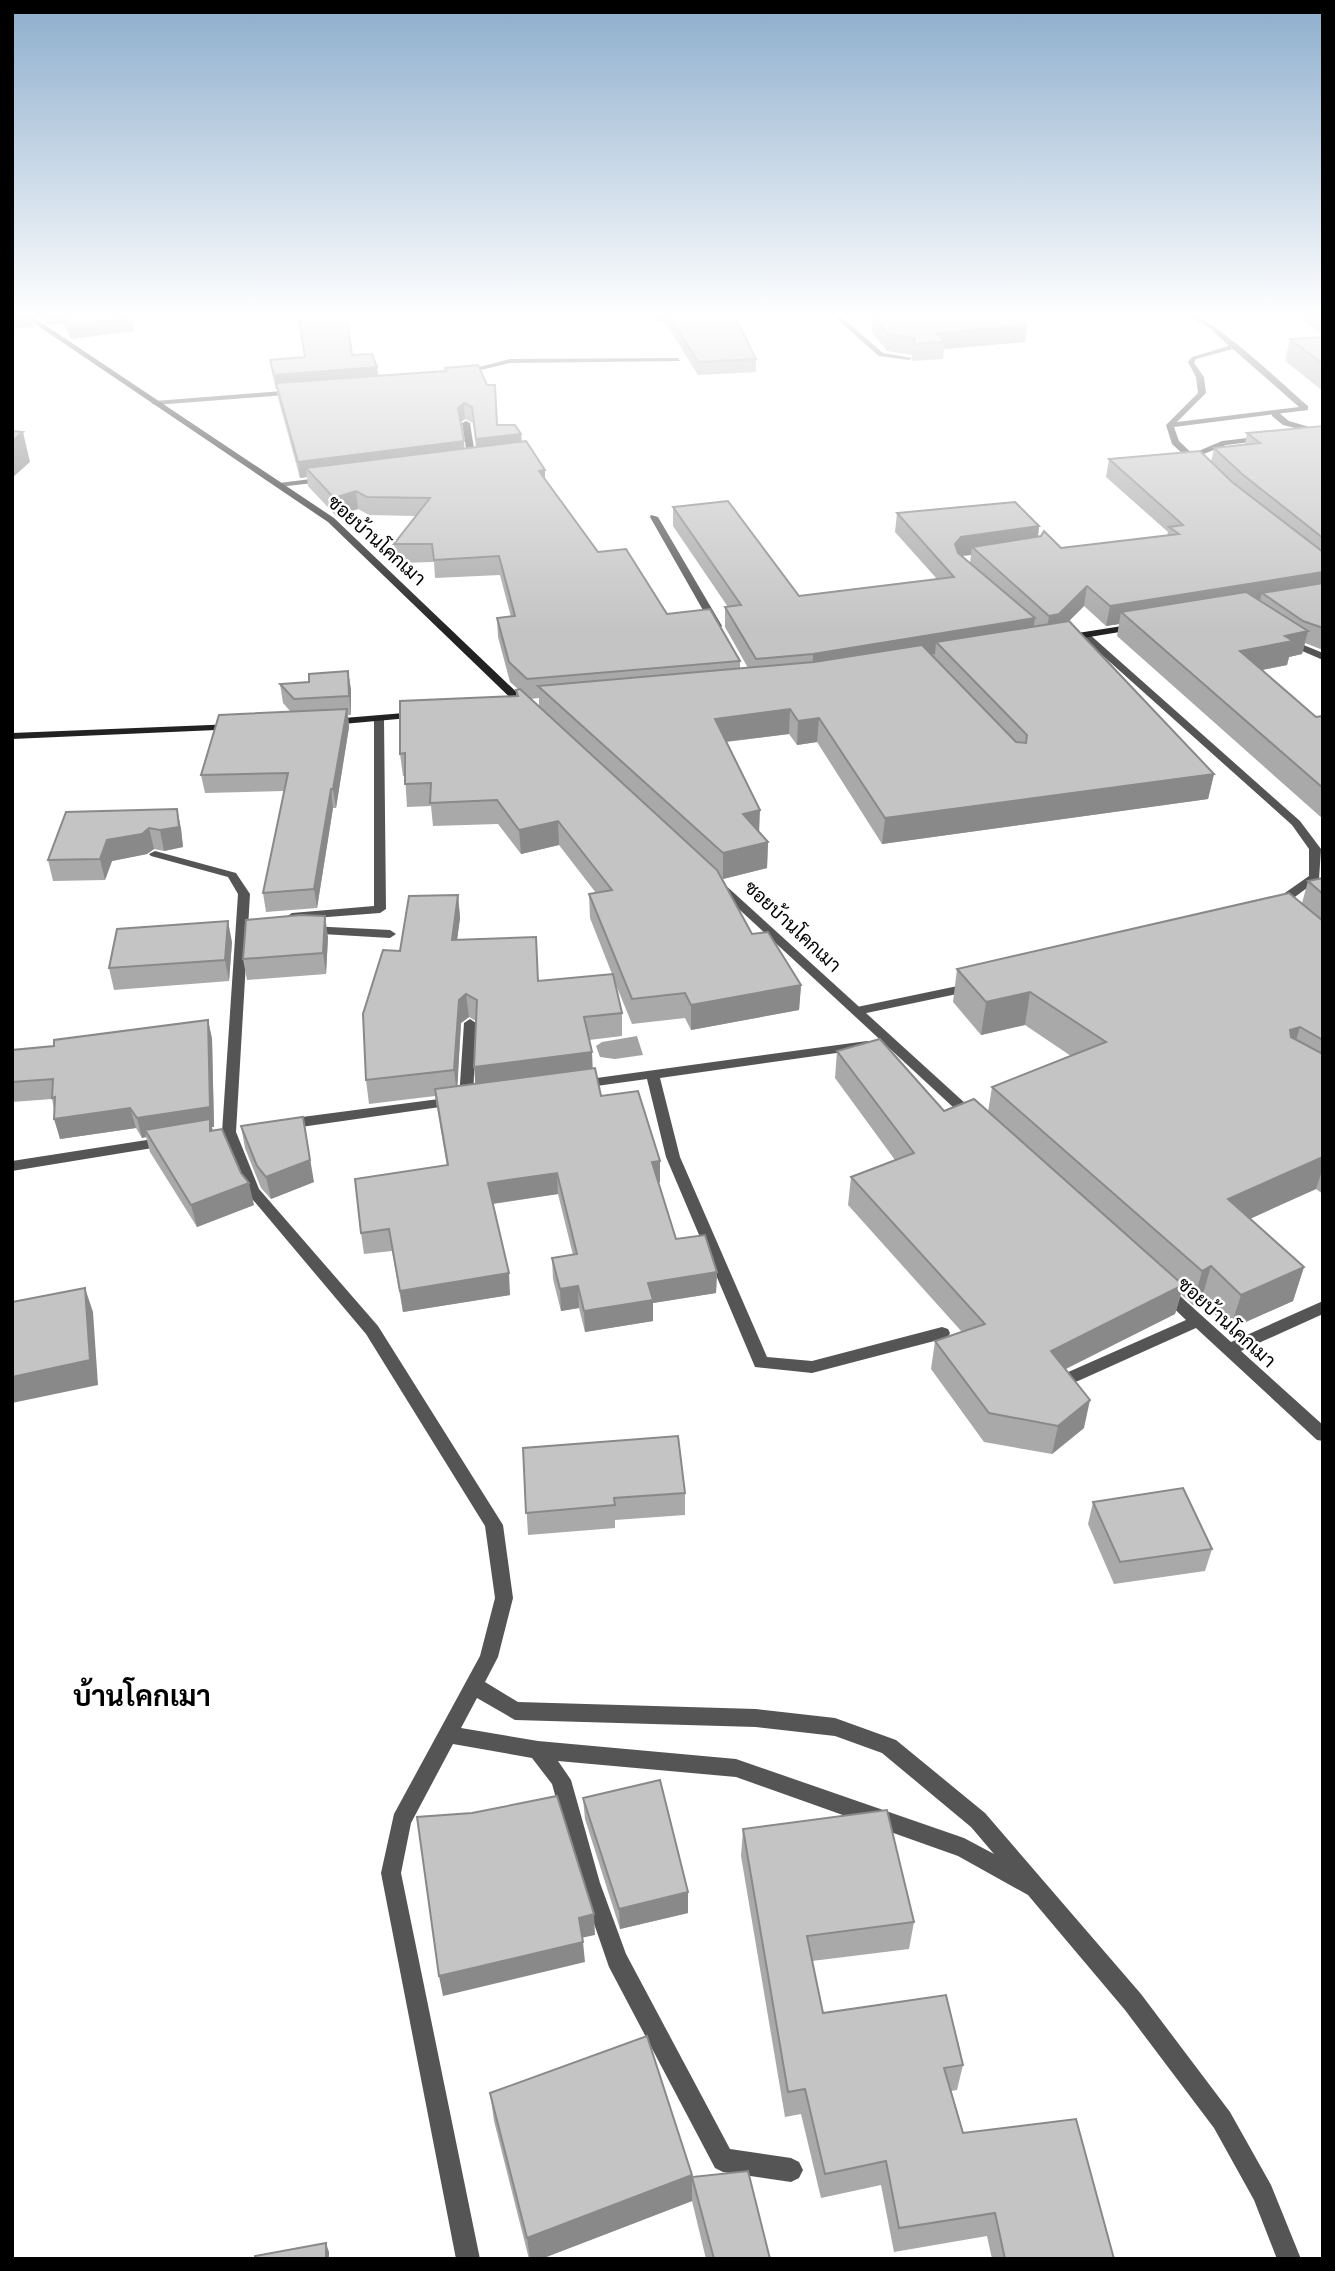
<svg xmlns="http://www.w3.org/2000/svg" width="1335" height="2271" viewBox="0 0 1335 2271" font-family="Raleway,Sarabun,sans-serif">
  <style>
    .water { fill: #a3a3a3 }
    .lines { fill: none; stroke-linecap: round; stroke-linejoin: round }
    .lane { fill: #555; fill-rule: evenodd }
    .street { fill: #555; fill-rule: evenodd }
    .secondary { fill: #222; fill-rule: evenodd }
    .wall { fill: #a9a9a9; fill-rule: evenodd }
    .shaded-wall { fill: #898989 }
    .building { fill: #c4c4c4; stroke: #898989; stroke-width: 2 }
    .labels { text-anchor: middle; dominant-baseline: central; stroke-width: 5; stroke-linejoin: round; paint-order: stroke }
    .street-label { font-size: 19px; fill: #000; stroke: #fff }
    .near-quarter-label { font-size: 28px; font-weight: bold; fill: #000; stroke: #fff }
  </style>
  <rect width="100%" height="100%" fill="#fff"/>
  <path class="water" d="M637 1036 643 1055 615 1059 600 1057 596 1046 602 1042Z"/>
  <g class="lines">
    <g class="lane">
      <path d="M1272 412H1278L1289 421 1323 431V435L1283 425 1272 416Z"/>
      <path d="M1264 436H1267V440L1226 445 1189 460 1182 458 1222 441Z"/>
      <path d="M1082 633H1088L1300 821 1321 849 1319 879 1280 908H1272V902L1309 876V849L1292 825 1082 637Z"/>
      <path d="M379 716 384 719 386 909 380 913 288 920 286 917 292 913 374 906V719Z"/>
      <path d="M309 926 390 930 396 934 390 938 305 933 303 930Z"/>
      <path d="M972 983 978 987 976 990 857 1015 851 1011 857 1007Z"/>
    </g>
    <g class="street">
      <path d="M830 313H837L883 353 912 358 909 360 879 356Z"/>
      <path d="M1015 313H1039L1001 319 998 317Z"/>
      <path d="M1183 313C1210 313 1284 386 1308 406V410L1174 427 1179 441 1203 464 1196 466 1172 444 1166 425 1198 393 1196 377 1188 362 1192 357 1229 346 1210 328ZM1233 349 1299 407 1177 422 1206 393 1204 377 1194 363 1196 359Z"/>
      <path d="M678 358 680 361 510 363 460 375 456 373 510 359Z"/>
      <path d="M295 390 299 392 298 394 155 405 151 403 155 401Z"/>
      <path d="M466 421 470 423 476 461 472 463 468 461 462 423Z"/>
      <path d="M327 477 331 479 330 481 279 487 275 485 279 483Z"/>
      <path d="M651 515 658 517 722 626 720 628 712 626 650 517Z"/>
      <path d="M1289 639 1323 653V660L1286 644 1284 642Z"/>
      <path d="M155 851 236 873 250 894 236 1132 259 1189 378 1326 503 1525 513 1598 498 1657 485 1682 518 1702 756 1709 835 1718 896 1740 985 1813 1141 1994 1230 2112 1271 2185 1301 2259H1277L1254 2200 1214 2128 1125 2010 1028 1895 958 1856 736 1777 558 1761 571 1780 600 1883 626 1954 730 2149 791 2158 799 2162 803 2170 799 2178 791 2182 723 2172 715 2168 609 1967 580 1883 552 1784 532 1758 453 1744 411 1823 401 1873 480 2259H456L381 1873 394 1814 480 1656 495 1598 485 1526 366 1334 248 1194 222 1132 238 894 228 877 151 856 149 854ZM477 1698 515 1720 756 1727 835 1736 882 1753 971 1827 994 1854 964 1838 736 1759 538 1741 461 1728Z"/>
      <path d="M719 881 723 883 977 1114 979 1117 977 1120H967L715 887V883Z"/>
      <path d="M470 1019 476 1023 473 1100 471 1103 466 1104 460 1102 454 1105 287 1129 280 1124 287 1119 454 1097 459 1099 464 1023Z"/>
      <path d="M867 1041 872 1042 874 1045 872 1048 660 1078 680 1157 767 1357 812 1361 942 1327 948 1329 950 1333 948 1337 942 1339 812 1373 755 1367 666 1157 647 1079 582 1088 575 1084 582 1080Z"/>
      <path d="M166 1137 171 1139 173 1142 171 1145 12 1171V1161Z"/>
      <path d="M1164 1284 1169 1286 1231 1342 1323 1301V1314L1241 1351 1323 1425V1441L1317 1440 1196 1328 1078 1381 1072 1383 1066 1381 1064 1377 1066 1373 1186 1320 1159 1294 1156 1290 1159 1286Z"/>
    </g>
    <g class="secondary">
      <path d="M19 313H27L334 518 529 704V708H521L328 522Z"/>
      <path d="M1135 624 1138 625V629L1065 641 1060 638 1065 635Z"/>
      <path d="M416 712 420 713V717L332 725 327 722 332 719Z"/>
      <path d="M235 724 239 725V729L12 739V733Z"/>
    </g>
  </g>
  <g class="wall">
    <path d="M32 313H129L134 331 71 339 63 323 49 325Z"/>
    <path d="M649 313H733L756 359V372L698 375 665 322H657Z"/>
    <path d="M864 313H1018L1027 325 1025 342 944 349 943 359 912 361V355L887 351 872 332V320Z"/>
    <path d="M1292 313H1323V335Z"/>
    <path d="M1323 337V391L1285 361 1290 339Z"/>
    <path d="M352 355 378 376 445 371V368L497 425 521 434 522 442 545 480 598 552 667 614 740 661V668H748L725 627V607H728L673 526V507L799 596 937 579 895 532 897 513 1039 526 1038 536 1061 548 1167 536 1168 532 1106 477 1109 459 1211 462 1214 448 1245 444 1247 433 1323 426V650L1305 643 1302 654 1289 657 1287 665 1262 670 1316 717 1323 716V819L1117 636 1119 624 1106 626 1084 606 1069 621 1214 774 1208 799 882 844 817 742 797 745 789 734 726 742 759 833 768 842 767 868 723 879 752 934 801 985 799 1010 691 1030 685 1018 632 1024 614 980 622 1013V1036L589 1040 592 1068 601 1096 660 1182 658 1183 676 1239 717 1272 716 1293 653 1303V1321L585 1332 579 1308 561 1311 553 1279 552 1258 573 1255 558 1194 493 1204 510 1295 403 1312 392 1251 364 1254 361 1233 447 1166 435 1096 369 1104 366 1080 400 951 458 895 460 918 457 940 538 960V981L612 974 590 918 589 894 596 893 559 845 521 854 498 824 433 826 431 806 407 807 405 776H403L400 754 516 696V690L518 689 510 682 498 637 497 618 511 617 500 575 435 578 434 562 396 563 394 544 416 516 369 515 358 509 336 516 308 486 307 477 300 478 278 398 277 389H276L272 373 270 360 304 357ZM465 419 473 423 476 448 464 449 461 422ZM971 555 970 563 962 556ZM539 698V707L530 699ZM469 1017 476 1021 475 1084 457 1086 461 1023Z"/>
    <path d="M348 671 351 690V715H348L349 727 336 808H333L317 908 266 912 263 893 284 791 205 793 201 775 290 711 283 703 280 684 309 682Z"/>
    <path d="M177 809 181 829 183 847 164 851 154 849 147 854 112 861 105 880 53 881 48 860Z"/>
    <path d="M1323 878V1194L1316 1189 1250 1218 1304 1267 1293 1301 1230 1329 1201 1301 1193 1305 1181 1294 1175 1314 1066 1369 1084 1428 1052 1454 984 1442 931 1369 935 1341 962 1332 848 1205 851 1177 895 1160 835 1078 837 1051 944 1111 988 1112 992 1087 1071 1056 1025 1025 981 1035 953 1002 957 969 1302 903 1308 881Z"/>
    <path d="M328 937 326 974 247 980 243 959Z"/>
    <path d="M232 942 229 981 114 990 109 968Z"/>
    <path d="M208 1020 212 1039 214 1127H212V1131L254 1205 197 1227 150 1152 146 1137 142 1138 136 1128 60 1139 52 1099 12 1102V1050L54 1046Z"/>
    <path d="M241 1126 314 1182 271 1199 261 1188 245 1148Z"/>
    <path d="M523 1448 685 1493V1515L615 1520V1528L528 1535Z"/>
    <path d="M1093 1502 1212 1549 1205 1571 1114 1584 1088 1524Z"/>
    <path d="M583 1798 688 1913 620 1929 585 1819Z"/>
    <path d="M743 1829 914 1922 909 1949 812 1961 823 2013 963 2065 957 2090 951 2091 963 2133 1114 2259H992L987 2236 894 2252 881 2185 821 2198 801 2114 785 2117 741 1856Z"/>
    <path d="M490 2093 692 2175V2177L770 2259H706L692 2201 541 2259H529L494 2121Z"/>
  </g>
  <g class="shaded-wall">
    <path d="M31 313 34 327 12 329V316Z"/>
    <path d="M47 313H61L63 323 49 325Z"/>
    <rect x="657" y="313" width="8" height="9"/>
    <path d="M131 318 134 331 71 339 68 325Z"/>
    <path d="M1027 325 1025 342 944 349 945 342 936 333Z"/>
    <path d="M377 367 379 381 276 383 277 389H276L274 375Z"/>
    <path d="M464 403 465 419 459 423 458 408Z"/>
    <path d="M23 432 30 462 12 478V441Z"/>
    <path d="M521 434 522 450 477 455 476 439Z"/>
    <path d="M464 441 465 457 306 468 307 477 300 478 298 462Z"/>
    <path d="M545 470V488L539 471Z"/>
    <path d="M356 491 358 509 336 516 334 498Z"/>
    <path d="M1039 526 1037 545 972 547 971 555 959 556 955 544 961 537Z"/>
    <path d="M1323 572V590L1262 593 1260 601 1121 612 1119 624 1106 626 1110 606Z"/>
    <path d="M1087 586 1084 606 1056 634 1046 636 1049 616Z"/>
    <path d="M1035 618 1032 638 936 642 935 654 812 674 813 654Z"/>
    <path d="M1308 631 1302 654 1289 657 1287 665 1235 675 1240 651 1285 636Z"/>
    <path d="M348 671 351 690V715L349 696Z"/>
    <path d="M347 709 349 727 336 808 333 789Z"/>
    <path d="M790 709 789 734 714 743 715 719Z"/>
    <path d="M819 718 817 742 797 745 798 721Z"/>
    <path d="M1214 774 1208 799 882 844 885 818Z"/>
    <path d="M331 789 333 808 317 908 314 889Z"/>
    <path d="M177 809 181 829 183 847 164 851 160 830Z"/>
    <path d="M760 810 759 835 743 814Z"/>
    <path d="M558 821 559 845 521 854 519 830Z"/>
    <path d="M149 828 154 849 147 854 112 861 105 880 100 859 107 840Z"/>
    <path d="M768 842 767 868 723 879V853Z"/>
    <path d="M458 895 460 918 454 963 452 940Z"/>
    <path d="M325 916 328 937 326 974 323 953Z"/>
    <path d="M228 921 232 942 229 981 225 960Z"/>
    <path d="M801 985 799 1010 691 1030V1005Z"/>
    <path d="M1030 992 1025 1025 981 1035 986 1002Z"/>
    <path d="M466 994 469 1017 461 1023 457 1094 454 1070 459 1000Z"/>
    <path d="M208 1020 212 1039 214 1127H212L215 1141V1153L145 1130 146 1137 142 1138 137 1118Z"/>
    <path d="M1300 1027 1290 1060V1030Z"/>
    <path d="M592 1052 593 1075 476 1091 474 1067Z"/>
    <path d="M130 1108 136 1128 60 1139 54 1119Z"/>
    <path d="M303 1117 314 1182 271 1199 266 1177Z"/>
    <path d="M1323 1157V1168L1316 1189 1219 1233 1228 1199Z"/>
    <path d="M660 1161V1182L652 1184V1162Z"/>
    <path d="M557 1173 558 1194 490 1204 488 1183Z"/>
    <path d="M249 1183 254 1205 197 1227 191 1205Z"/>
    <path d="M1211 1266 1201 1301 1193 1305 1202 1271Z"/>
    <path d="M1304 1267 1293 1301 1230 1329 1241 1295Z"/>
    <path d="M717 1272 716 1293 653 1303V1321L585 1332 584 1311 648 1283Z"/>
    <path d="M509 1273 510 1295 403 1312 400 1291Z"/>
    <path d="M1183 1285 1175 1314 1045 1379 1051 1351Z"/>
    <path d="M578 1286 579 1308 561 1311 560 1289Z"/>
    <path d="M85 1288 93 1312 98 1385 12 1403V1377Z"/>
    <path d="M1090 1400 1084 1428 1052 1454 1058 1426Z"/>
    <path d="M688 1892V1913L620 1929 619 1909Z"/>
    <path d="M594 1914 595 1935 581 1938 579 1918Z"/>
    <path d="M583 1942 585 1962 443 1996 439 1976Z"/>
    <path d="M692 2175V2201L541 2259H530L527 2238Z"/>
    <path d="M326 2243 329 2252V2259H326Z"/>
  </g>
  <g class="building">
    <path d="M12 313H31L12 316Z"/>
    <path d="M62 313H129L131 318 68 325Z"/>
    <path d="M298 313H346L352 355 372 354 377 367 274 375 270 360 305 357Z"/>
    <path d="M667 313H733L756 359 698 362Z"/>
    <path d="M886 313H1018L1027 325 936 333 945 342 914 344V338L888 334 873 315 887 314Z"/>
    <path d="M1323 337V364L1290 339Z"/>
    <path d="M478 365 487 385H495L497 425H515L521 434 476 439 472 407 464 403 458 408 464 441 298 462 276 383 446 371 445 368Z"/>
    <path d="M1323 426V538L1242 474 1214 448 1260 443 1247 433Z"/>
    <path d="M12 431 23 432 12 441Z"/>
    <path d="M526 441 545 470 539 471 598 552 626 549 667 614 710 609 740 661 527 679 509 662 497 618 515 616 499 556 434 560 432 544H394L430 498 367 497 356 491 334 498 306 468Z"/>
    <path d="M1200 451 1232 482 1323 552V572L1110 606 1087 586 1059 614 1049 616 972 547 1041 536 1044 531 1061 548 1179 534 1169 527 1183 525 1109 459Z"/>
    <path d="M728 501 799 596 954 577 897 513 1015 502 1039 526 961 537 955 544 958 553 1035 618 813 654 756 659 725 607 741 605 673 507Z"/>
    <path d="M1323 583V628L1303 621 1262 593Z"/>
    <path d="M1246 592 1308 631 1285 636 1293 641 1240 651 1316 717 1323 716V788L1121 612Z"/>
    <path d="M1069 621 1214 774 885 818 819 718 798 721 790 709 715 719 760 810 743 814 768 842 723 853 538 686 814 662 922 645 1016 742 1026 743 1027 735 936 642Z"/>
    <path d="M348 671 349 696 294 699 280 684 309 682V674Z"/>
    <path d="M520 689 717 870 752 934 768 932 801 985 691 1005 685 993 632 999 589 894 612 890 558 821 519 830 497 800 430 803 431 783 405 784V753L400 754V701L518 696 516 690Z"/>
    <path d="M347 709 333 789H331L314 889 263 893 288 773 201 775 219 715Z"/>
    <path d="M177 809 179 827 160 830 149 828 142 834 107 840 100 859 48 860 66 812Z"/>
    <path d="M1323 878V894L1308 881Z"/>
    <path d="M1289 893 1323 921V1040L1300 1027 1290 1030 1291 1037 1323 1054V1157L1228 1199 1304 1267 1241 1295 1211 1266 1202 1271 992 1087 1106 1042 1030 992 986 1002 957 969Z"/>
    <path d="M458 895 452 940 536 937 538 981 613 974 622 1013 584 1017 592 1052 474 1067 477 1000 466 994 459 1000 454 1070 366 1080 363 1014 383 950 400 951 409 896Z"/>
    <path d="M301 915 325 916 323 953 243 959 246 920Z"/>
    <path d="M228 921 225 960 109 968 117 929Z"/>
    <path d="M208 1020 210 1107 137 1118 130 1108 54 1119 55 1097 52 1098 53 1079 12 1082V1050L54 1046V1040Z"/>
    <path d="M880 1039 944 1111 974 1099 1183 1285 1051 1351 1090 1400 1058 1426 989 1413 935 1341 985 1324 851 1177 914 1153 837 1051Z"/>
    <path d="M595 1068 601 1096 638 1091 660 1161 652 1162 676 1239 705 1235 717 1272 648 1283 653 1300 584 1311 578 1286 560 1289 552 1258 577 1254 557 1173 488 1183 509 1273 400 1291 389 1229 361 1233 355 1179 448 1165 435 1089Z"/>
    <path d="M303 1117 310 1160 266 1177 257 1166 241 1126Z"/>
    <path d="M210 1119V1131L222 1129 241 1173 249 1183 191 1205 145 1130Z"/>
    <path d="M85 1288 90 1360 12 1377V1302Z"/>
    <path d="M678 1436 685 1493 614 1498 615 1505 526 1513 523 1448Z"/>
    <path d="M1183 1488 1212 1549 1120 1562 1093 1502Z"/>
    <path d="M660 1780 688 1892 619 1909 583 1798Z"/>
    <path d="M557 1796 594 1914 579 1918 583 1942 439 1976 417 1817 472 1813Z"/>
    <path d="M887 1810 914 1922 807 1936 823 2013 946 1995 963 2065 944 2068 963 2133 1076 2119 1114 2259H1005L995 2213 899 2228 886 2161 825 2174 805 2089 788 2092 743 1829Z"/>
    <path d="M647 2036 692 2175 527 2238 490 2093Z"/>
    <path d="M748 2171 770 2259H714L692 2177Z"/>
    <path d="M326 2243V2259H255V2256Z"/>
  </g>
  <linearGradient id="sky" x2="0" y2="1"><stop stop-color="#8cadcc"/><stop offset="0.5" stop-color="#fff"/><stop offset="1" stop-color="#fff" stop-opacity="0"/></linearGradient>
  <rect width="1335" height="631" fill="url(#sky)"/>
  <g class="labels">
    <g class="street-label">
      <text transform="translate(377 540) rotate(42)">ซอยบ้านโคกเมา</text>
      <text transform="translate(793 926) rotate(43)">ซอยบ้านโคกเมา</text>
      <text transform="translate(1227 1322) rotate(42)">ซอยบ้านโคกเมา</text>
    </g>
    <g class="near-quarter-label">
      <text x="142" y="1696">บ้านโคกเมา</text>
    </g>
  </g>
  <rect width="1335" height="2271" fill="none" stroke="#000000" stroke-width="28"/>
</svg>
